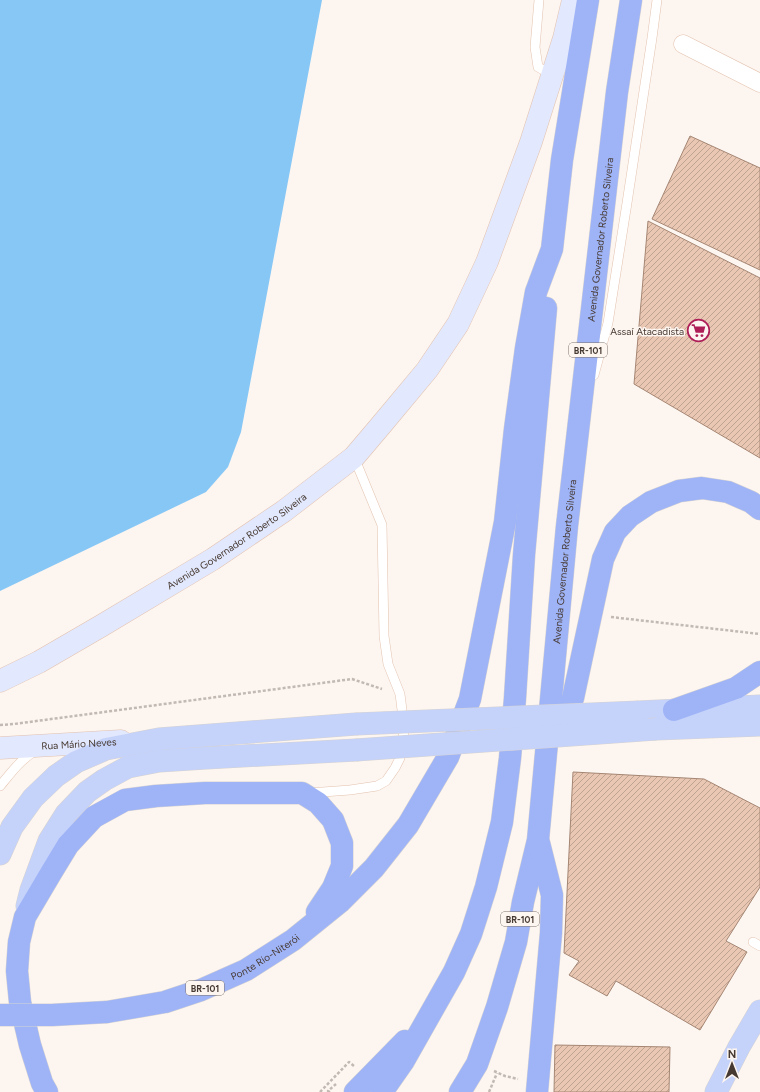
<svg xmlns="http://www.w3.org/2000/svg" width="760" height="1092" viewBox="0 0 760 1092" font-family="Figtree,sans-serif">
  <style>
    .water { fill: #86c7f6 }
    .building { fill: url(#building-hatch); stroke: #a58673 }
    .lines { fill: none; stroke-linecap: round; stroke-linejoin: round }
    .lane-casing { stroke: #e4c2ae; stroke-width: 10 }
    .street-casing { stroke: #e4c2ae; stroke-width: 19 }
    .secondary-casing { stroke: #e4c2ae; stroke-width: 23 }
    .primary-casing { stroke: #d6d3d2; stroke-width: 23 }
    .highway-casing { stroke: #d6d3d2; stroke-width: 23 }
    .path { stroke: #c2b9b3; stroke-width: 2.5; stroke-dasharray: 3 2; stroke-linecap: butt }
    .lane { stroke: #fff; stroke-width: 9 }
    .street { stroke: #fff; stroke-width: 18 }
    .secondary { stroke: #e2e8fd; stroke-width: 22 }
    .primary { stroke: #c5d2fa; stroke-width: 22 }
    .highway { stroke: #9fb4f7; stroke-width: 22 }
    .primary-bridge-casing { stroke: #d6d3d2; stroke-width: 23; stroke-linecap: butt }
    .highway-bridge-casing { stroke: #d6d3d2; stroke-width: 23; stroke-linecap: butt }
    .primary-bridge { stroke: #c5d2fa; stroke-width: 22 }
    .highway-bridge { stroke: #9fb4f7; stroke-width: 22 }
    .labels { text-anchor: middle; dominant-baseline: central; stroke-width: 3; stroke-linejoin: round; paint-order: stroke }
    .shield { fill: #fcf5f0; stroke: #7d716a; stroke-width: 1 }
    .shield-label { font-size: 9px; font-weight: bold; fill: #463931 }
    .street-label { font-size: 10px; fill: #463931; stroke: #fcf5f0 }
    .poi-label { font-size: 10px; fill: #463931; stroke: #fcf5f0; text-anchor: end }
  </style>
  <defs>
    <pattern id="building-hatch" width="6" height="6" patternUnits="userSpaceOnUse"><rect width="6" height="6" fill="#e9c7b3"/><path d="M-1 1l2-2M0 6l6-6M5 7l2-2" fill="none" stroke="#bfa392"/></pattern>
  </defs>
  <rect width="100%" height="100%" fill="#fcf5f0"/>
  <path class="water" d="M0 0H322L241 432 228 467 206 492 0 591Z"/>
  <g class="building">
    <path d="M690 136 760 168V270L652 219Z"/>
    <path d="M648 221 760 278V458L634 384Z"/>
    <path d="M573 772 704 779 760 808V887L726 941 747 952 700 1030 616 981 607 996 569 975 579 961 564 953Z"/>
    <path d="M555 1045 670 1047 669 1092H554Z"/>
  </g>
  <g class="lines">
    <defs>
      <g id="lane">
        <path d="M539 0 535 47 538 67 552 75"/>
        <path d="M594 375 608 323 627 203 652 38 657 0"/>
        <path d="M0 786C10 774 21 759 35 751"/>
        <path d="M309 793 350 790 377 786 386 781 395 768 400 758 403 742 404 726 400 694 388 664 384 636 382 525 354 457"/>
        <path d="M753 942 760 946"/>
      </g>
      <path id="street" d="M683 44 760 83"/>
      <g id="secondary">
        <path id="s1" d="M0 681 39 662 101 626 213 559 284 511 354 457 382 424 427 370 458 324 487 262 531 142 564 38 573 0"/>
        <path id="s2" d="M0 748 121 741"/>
      </g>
      <g id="primary">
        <path d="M639 712 760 706"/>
        <path d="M656 729 760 725"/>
        <path d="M0 854 12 827 33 798 56 776 76 762 106 749 159 739 356 724"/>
        <path d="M27 906 31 890 49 841 66 814 87 792 104 780 128 767 159 761 206 758 356 750"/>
        <path d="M716 1092 739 1047 760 1011"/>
      </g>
      <g id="highway">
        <path d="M674 710 736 688 760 672"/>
        <path d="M560 732 573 698 603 559 615 532 630 516 651 502 679 491 702 488 728 492 751 502 760 509"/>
        <path id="s3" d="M107 1012 165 1002 201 990 246 970 293 940 340 902 374 868 408 825 448 757 470 699 505 522 515 429 526 348 536 292 552 249 562 160 588 0"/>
        <path d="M47 1092 42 1083 30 1045 20 1002 17 971 19 942 25 917 51 873 68 845 94 817 125 800 156 796 205 793H302L318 803 333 820 342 843V866L333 888 317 912"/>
        <path d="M355 1092 405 1041"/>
        <path d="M382 1092 403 1062 454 972 471 934 486 887 502 822 510 758 515 698 524 555 546 308"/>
        <path id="s4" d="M460 1092 477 1064 497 1007 516 942 523 902 538 840 567 526 617 92 631 0"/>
        <path d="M537 1092 551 933 552 895 539 843"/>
      </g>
    </defs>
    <use href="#lane" class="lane-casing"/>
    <use href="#street" class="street-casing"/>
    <use href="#secondary" class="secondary-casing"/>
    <use href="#primary" class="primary-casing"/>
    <use href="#highway" class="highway-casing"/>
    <g class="path">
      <path d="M611 617 760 634"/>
      <path d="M0 725 14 724 352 679 382 689"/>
      <path d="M494 1071 505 1076 518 1079"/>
      <path d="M320 1092 349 1062 354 1066"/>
      <path d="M330 1092 328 1091 336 1084"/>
      <path d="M489 1092 497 1073"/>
    </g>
    <use href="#lane" class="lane"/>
    <use href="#street" class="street"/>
    <use href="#secondary" class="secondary"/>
    <use href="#primary" class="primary"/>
    <use href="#highway" class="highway"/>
    <defs>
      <g id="primary-bridge">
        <path d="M356 724 639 712"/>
        <path d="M356 750 656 729"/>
      </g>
      <path id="highway-bridge" d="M0 1015H52L107 1012"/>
    </defs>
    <use href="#primary-bridge" class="primary-bridge-casing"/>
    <use href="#highway-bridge" class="highway-bridge-casing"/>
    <use href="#primary-bridge" class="primary-bridge"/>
    <use href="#highway-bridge" class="highway-bridge"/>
  </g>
  <defs>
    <symbol id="supermarket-ring" viewBox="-11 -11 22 22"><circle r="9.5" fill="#fcf5f0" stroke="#ae1f58" stroke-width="1.5"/><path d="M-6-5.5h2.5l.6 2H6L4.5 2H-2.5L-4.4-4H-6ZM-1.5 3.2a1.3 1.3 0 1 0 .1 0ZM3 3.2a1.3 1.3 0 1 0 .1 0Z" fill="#ae1f58"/></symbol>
  </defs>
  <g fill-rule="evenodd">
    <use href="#supermarket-ring" x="686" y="318" width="25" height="25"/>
  </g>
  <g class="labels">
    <g class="shield">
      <rect x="569" y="343" width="38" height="14" rx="3"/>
      <rect x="501" y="912" width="38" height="14" rx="3"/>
      <rect x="186" y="981" width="38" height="14" rx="3"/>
    </g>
    <g class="shield-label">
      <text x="588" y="350">BR-101</text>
      <text x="520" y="919">BR-101</text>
      <text x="205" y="988">BR-101</text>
    </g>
    <g class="street-label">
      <text stroke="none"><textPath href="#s4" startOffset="869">Avenida Governador Roberto Silveira</textPath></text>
      <text stroke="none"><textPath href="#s1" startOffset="275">Avenida Governador Roberto Silveira</textPath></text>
      <text stroke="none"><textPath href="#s4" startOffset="545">Avenida Governador Roberto Silveira</textPath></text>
      <text stroke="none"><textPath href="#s2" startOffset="79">Rua Mário Neves</textPath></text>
      <text stroke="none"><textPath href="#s3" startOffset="169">Ponte Rio-Niterói</textPath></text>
    </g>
    <g class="poi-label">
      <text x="684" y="331">Assaí Atacadista</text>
    </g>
  </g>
  <g transform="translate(732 1064)" stroke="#fcf5f0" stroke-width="3" paint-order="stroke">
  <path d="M0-3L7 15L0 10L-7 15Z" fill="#463931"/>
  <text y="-6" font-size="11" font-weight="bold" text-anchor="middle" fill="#463931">N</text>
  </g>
</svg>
